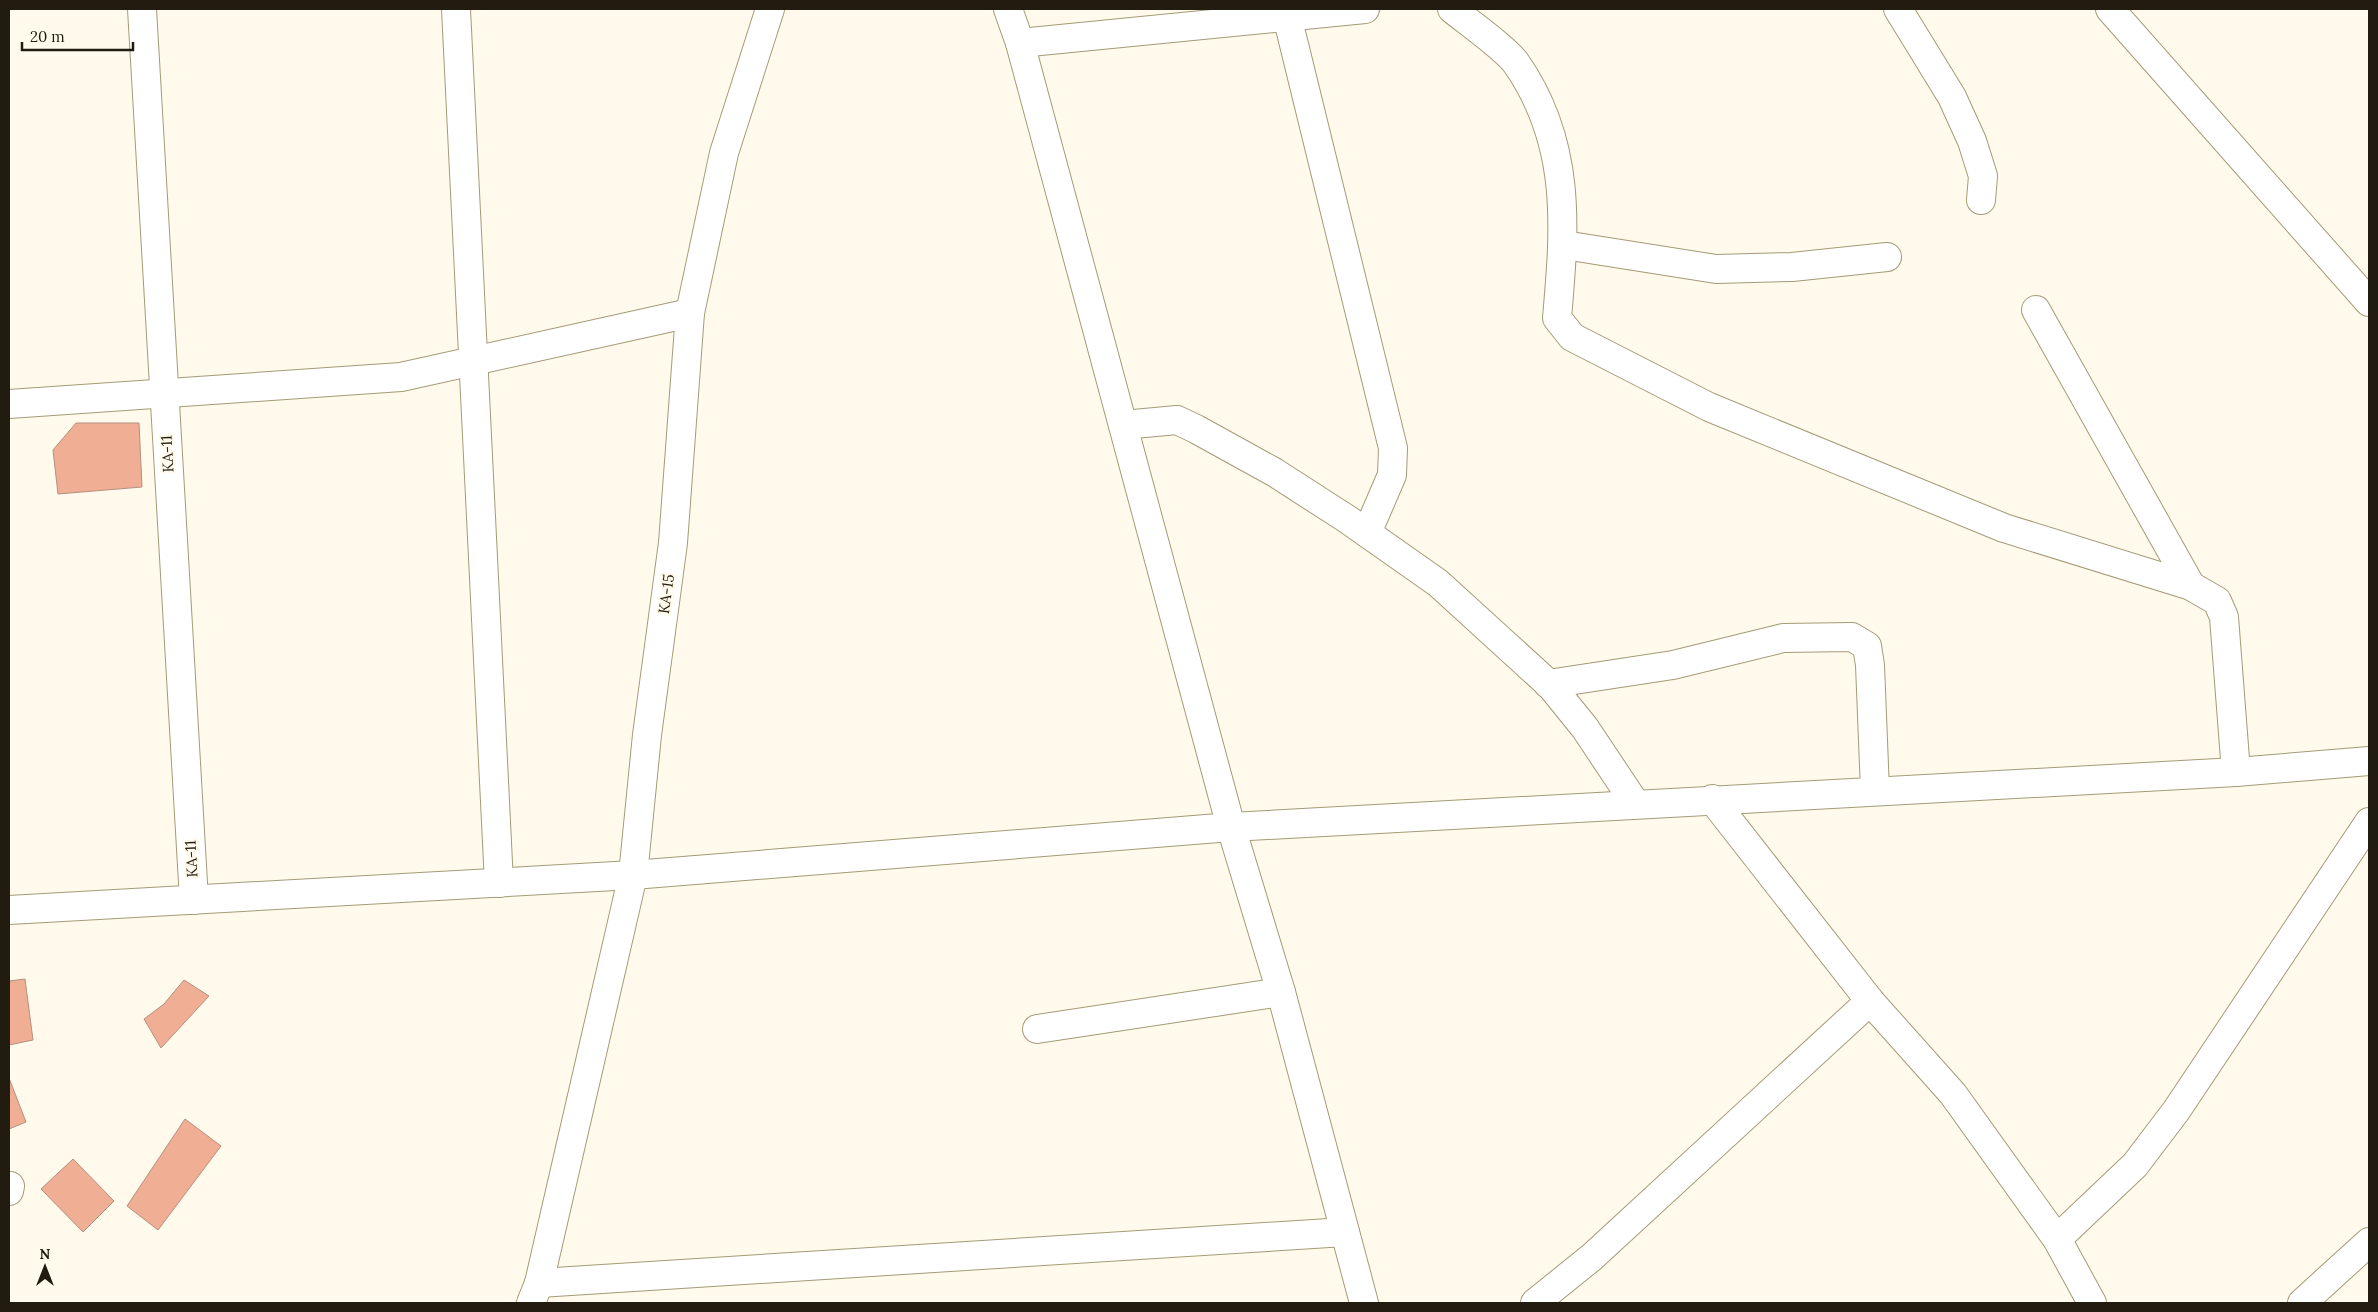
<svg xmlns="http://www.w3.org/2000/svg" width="2378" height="1312" viewBox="0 0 2378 1312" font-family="Lora,serif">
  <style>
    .building { fill: #f0af95; stroke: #b48f80 }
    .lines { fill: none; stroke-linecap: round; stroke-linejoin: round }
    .minor-casing { stroke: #a59a77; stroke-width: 30 }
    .tertiary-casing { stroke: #a59a77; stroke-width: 30 }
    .secondary-casing { stroke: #a59a77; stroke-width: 30 }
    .minor { stroke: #fff; stroke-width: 28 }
    .tertiary { stroke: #fff; stroke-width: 28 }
    .secondary { stroke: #fff; stroke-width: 28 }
    .labels { text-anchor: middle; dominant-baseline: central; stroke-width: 5; stroke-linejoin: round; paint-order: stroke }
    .street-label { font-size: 15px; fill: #211c0f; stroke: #fffaeb }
  </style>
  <rect width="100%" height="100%" fill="#fffaeb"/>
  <g class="building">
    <path d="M76 423H139L142 487 58 494 53 450Z"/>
    <path d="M25 979 33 1040 9 1045V981Z"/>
    <path d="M184 980 209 996 161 1048 144 1019 164 1004Z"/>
    <path d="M9 1078 26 1122 9 1129Z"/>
    <path d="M185 1119 221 1146 158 1230 127 1206Z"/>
    <path d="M73 1159 114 1201 83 1232 41 1189Z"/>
  </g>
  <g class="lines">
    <defs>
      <g id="minor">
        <path d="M142 9 194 900"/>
        <path d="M456 9 499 883"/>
        <path d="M1452 9C1468 22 1505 48 1516 63 1572 143 1565 227 1557 318L1572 337 1709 407 2004 528 2191 586 2217 601 2224 617 2236 772"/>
        <path d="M1898 9 1952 97 1972 141 1983 176 1981 200"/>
        <path d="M2110 9 2369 302"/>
        <path d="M1287 16 1393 448 1392 475 1367 533"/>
        <path d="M1020 43 1365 9"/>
        <path d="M1564 245 1716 269 1792 267 1887 257"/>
        <path d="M2036 310 2191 586"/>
        <path d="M9 404 401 377 690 313"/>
        <path d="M1123 425 1177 420 1196 429 1274 472 1347 519 1438 583 1551 686 1585 728 1635 803"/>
        <path d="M1548 684 1673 665 1783 638 1852 637 1867 646 1870 665 1875 791"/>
        <path d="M1712 799 1870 1001 1953 1094 2057 1239 2092 1303"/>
        <path d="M1037 1029 1281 992"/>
        <path d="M9 1191 10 1186"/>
        <path d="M2057 1239 2135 1165 2176 1111 2369 822"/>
        <path d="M539 1283 1345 1232"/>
        <path d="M531 1303 539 1283 633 875 647 735 673 543 690 313 724 153 770 9"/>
        <path d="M1535 1303 1592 1257 1870 1001"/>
        <path d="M2302 1303 2369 1242"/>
      </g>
      <path id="tertiary" d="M1008 9 1020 43 1231 827"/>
      <g id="secondary">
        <path d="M1231 827 1281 992 1364 1303"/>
        <path d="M9 910 633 875 1231 827 2236 772 2369 761"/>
      </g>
    </defs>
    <use href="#minor" class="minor-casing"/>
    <use href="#tertiary" class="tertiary-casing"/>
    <use href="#secondary" class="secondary-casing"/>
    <use href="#minor" class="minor"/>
    <use href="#tertiary" class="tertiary"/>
    <use href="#secondary" class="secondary"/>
  </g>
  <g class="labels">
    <g class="street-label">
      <text transform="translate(167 454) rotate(-93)">KA-11</text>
      <text transform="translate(666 594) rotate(-82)">KA-15</text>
      <text transform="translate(191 859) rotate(-93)">KA-11</text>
    </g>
  </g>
  <rect width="2378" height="1312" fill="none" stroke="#211c0f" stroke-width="20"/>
  <g transform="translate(45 1267)" stroke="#fffaeb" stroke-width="4" paint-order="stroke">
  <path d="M0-4L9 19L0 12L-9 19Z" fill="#211c0f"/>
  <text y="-8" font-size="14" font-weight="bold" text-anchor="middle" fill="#211c0f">N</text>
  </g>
  <path d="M22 42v8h111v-8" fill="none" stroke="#211c0f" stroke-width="2.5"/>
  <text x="30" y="42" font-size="15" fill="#211c0f" stroke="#fffaeb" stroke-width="4" paint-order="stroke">20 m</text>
</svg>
